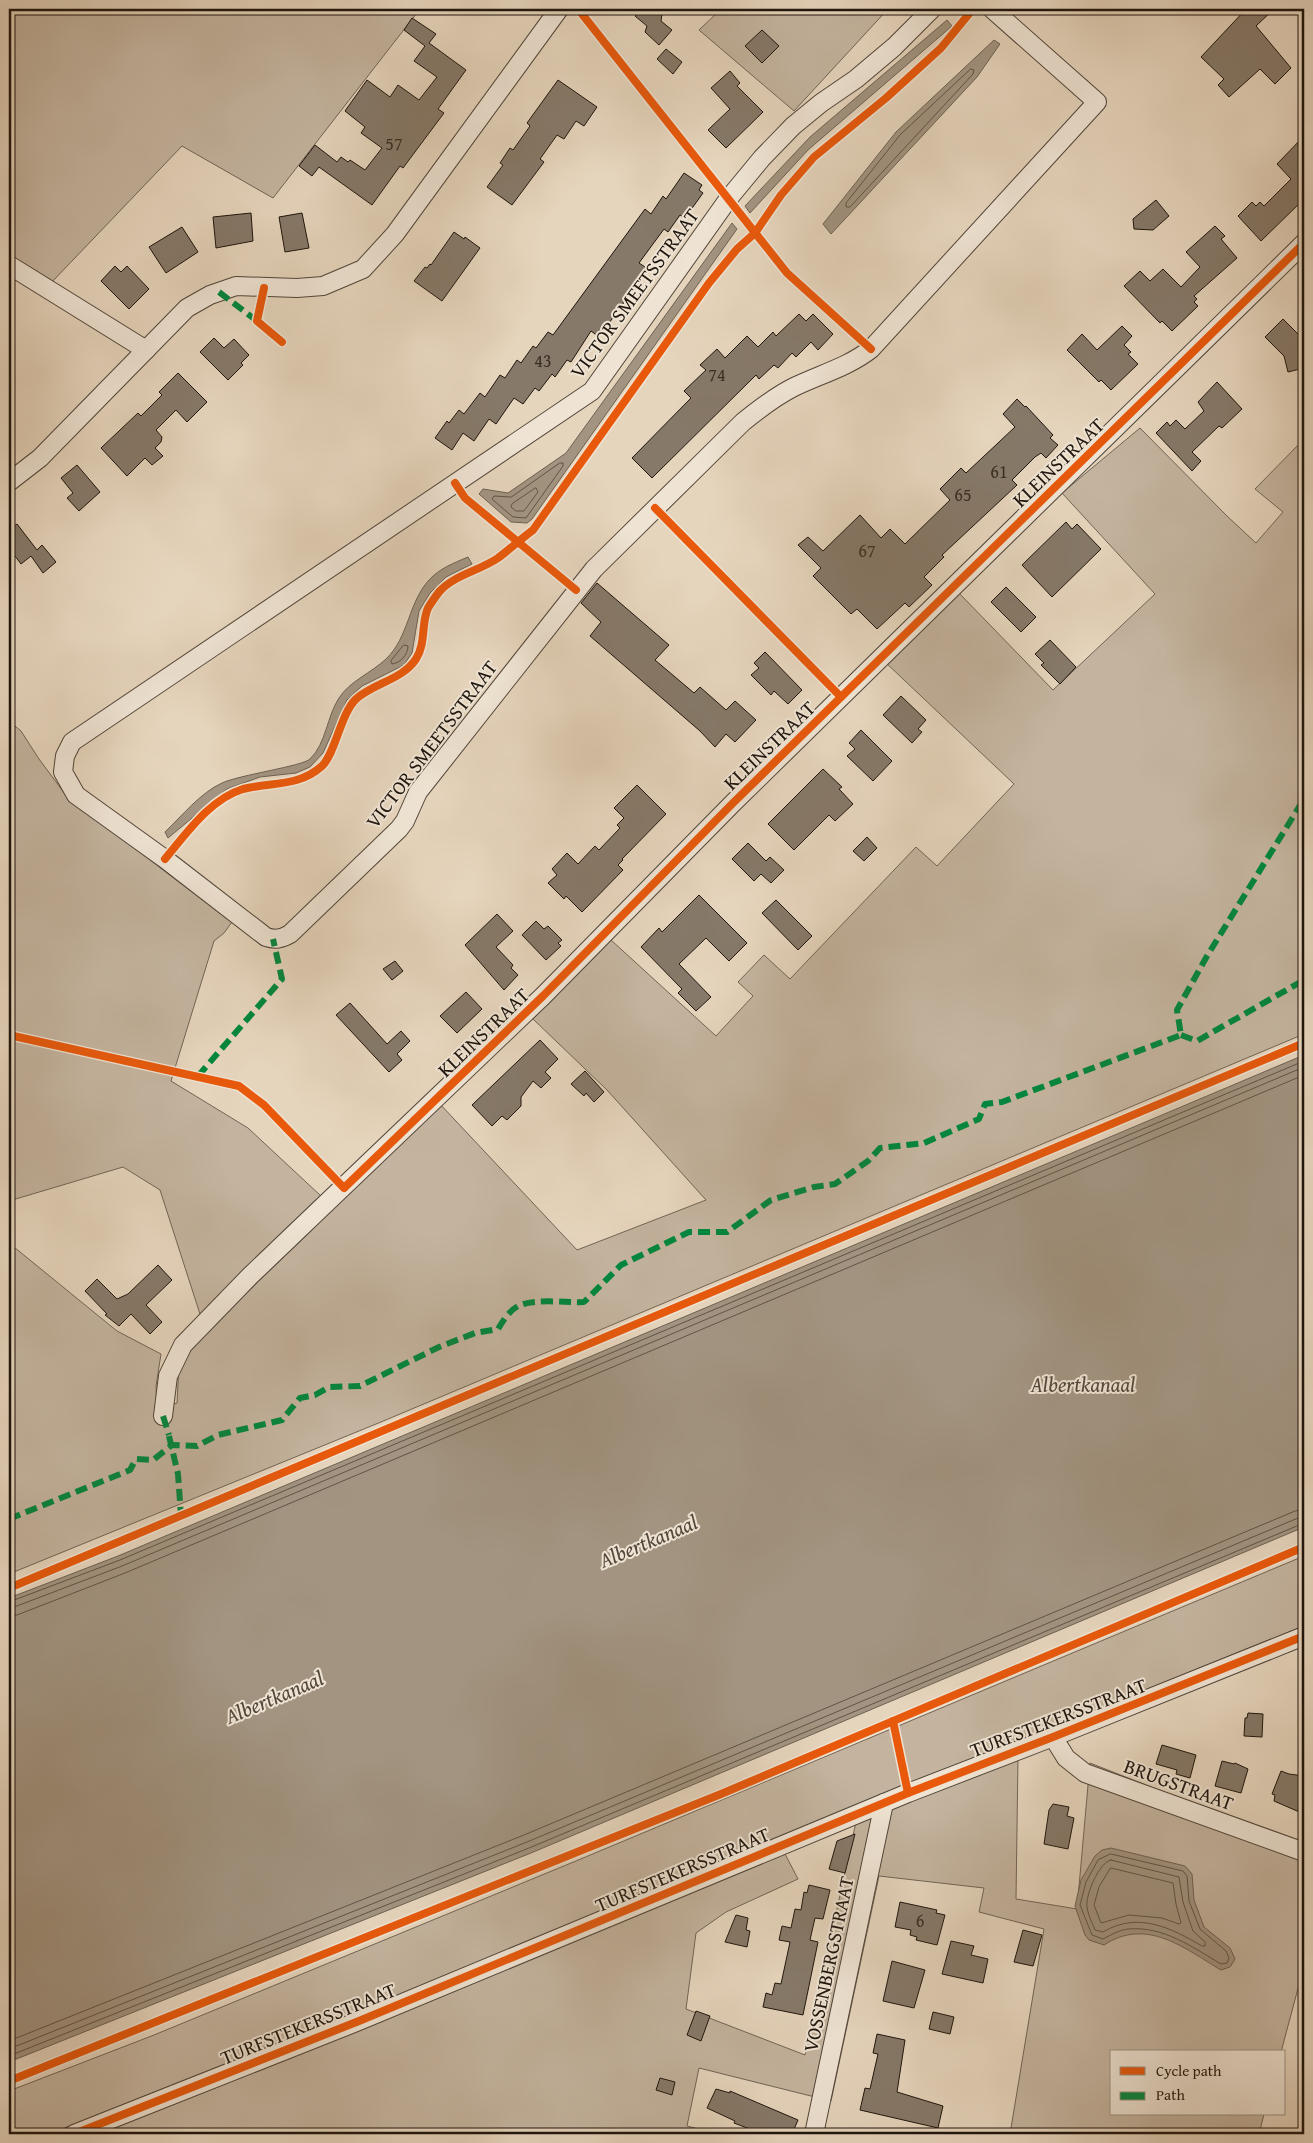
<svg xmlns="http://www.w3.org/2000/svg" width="1313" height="2143" viewBox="0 0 1313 2143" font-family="'Gentium Book Plus',serif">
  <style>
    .green { fill: #c4b49f; stroke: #716456 }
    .water { fill: #a29481; stroke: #6d6153 }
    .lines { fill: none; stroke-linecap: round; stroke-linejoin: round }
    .shore { stroke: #605447; stroke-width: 1 }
    .building { fill: #867969; stroke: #1e150d }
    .minor-casing { stroke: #504539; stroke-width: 20 }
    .minor { stroke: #efe4d4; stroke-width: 18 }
    .quiet { stroke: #00873e; stroke-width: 6; stroke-dasharray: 12 6; stroke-linecap: butt }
    .cycleway-casing { stroke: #efe4d4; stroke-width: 11 }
    .cycleway { stroke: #e8590c; stroke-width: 8 }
    .labels { text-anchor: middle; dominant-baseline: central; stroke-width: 4; stroke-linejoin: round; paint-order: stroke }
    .number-label { font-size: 18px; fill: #382e24 }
    .street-label { font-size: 20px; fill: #1e150d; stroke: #efe4d4 }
    .water-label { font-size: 21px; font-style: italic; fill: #53483b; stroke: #efe4d4 }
  </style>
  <rect width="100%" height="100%" fill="#e6d5bd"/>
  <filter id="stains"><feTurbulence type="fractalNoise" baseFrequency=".004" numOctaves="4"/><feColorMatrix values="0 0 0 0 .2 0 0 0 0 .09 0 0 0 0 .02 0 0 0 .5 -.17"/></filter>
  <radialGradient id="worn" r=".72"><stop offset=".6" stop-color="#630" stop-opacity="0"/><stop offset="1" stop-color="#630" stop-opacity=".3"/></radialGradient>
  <g class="green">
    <path d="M9 9H420L273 198 182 146 50 284 9 258Z"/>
    <path d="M721 9H888L794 111 699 30Z"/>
    <path d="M1140 428 1227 516 1256 543 1283 512 1255 489 1304 439V1034L381 1422 9 1574V1243L117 1331 161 1354 156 1386 157 1410 177 1403 179 1364 192 1345 310 1232 439 1103 577 1250 706 1200 607 1090 533 1019 611 940 716 1036 753 996 738 982 764 955 790 979 916 847 937 866 1014 784 884 661 958 592 1053 690 1155 594 1062 493Z"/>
    <path d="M9 721 21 731 39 759 68 798 232 922 224 933 214 941 171 1081 248 1128 321 1196 200 1314 160 1190 123 1167 9 1201Z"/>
    <path d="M1304 1556V1626L762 1844 355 2013 49 2134H9V2091L154 2035 576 1861Z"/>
    <path d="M1018 1759 1016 1899 1077 1909 1090 1763 1304 1847V1966L1281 2052H1112V2114H1264L1259 2134H1010L1044 1929 979 1912 984 1888 879 1876 831 2101 699 2068 687 2126 718 2134H99L363 2029 783 1850 798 1879 726 1912 696 1933 686 2009 805 2055 856 1822Z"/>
  </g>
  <g class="water">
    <path d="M947 20 952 26 808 150 750 213 745 206 810 137Z"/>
    <path d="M994 40 1000 44 977 77 831 234 823 224 896 132Z"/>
    <path d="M732 223 737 229 532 519 527 523 511 522 479 494 483 489 508 493 566 453Z"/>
    <path d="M468 557 472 564 446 577 430 593 419 611 412 653 404 665 362 686 347 700 323 753 310 767 296 773 260 777 227 789 168 838 165 832C182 816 200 793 222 783 239 775 303 766 310 759 326 744 327 716 339 698 350 681 371 673 386 659 409 637 408 603 429 580 440 568 454 563 468 557Z"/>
    <path d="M1304 1055V1527L531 1853 9 2062V1598L118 1556Z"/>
    <path d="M1111 1848 1185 1866 1192 1874 1194 1900 1204 1927 1230 1948 1235 1959 1230 1967 1221 1970C1184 1948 1147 1917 1104 1945L1089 1940 1085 1935 1075 1906 1081 1880 1095 1856 1102 1850Z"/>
  </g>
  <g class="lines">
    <g class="shore">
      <path d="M971 69 974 70 973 74 850 207H846V203L900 135Z"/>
      <path d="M560 463H563V466L526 518 513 517 492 499 494 496 511 497Z"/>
      <path d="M536 488 538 492 524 511H516L511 507 512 504Z"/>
      <path d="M404 645 408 646C408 655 400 663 392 664L391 661Z"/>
      <path d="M9 1602 120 1560 1304 1061"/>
      <path d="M9 1609 122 1566 1304 1067"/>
      <path d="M9 1616 17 1615 125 1573 1304 1075"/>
      <path d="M1111 1854 1183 1871 1187 1876 1189 1901 1200 1929 1226 1951 1229 1958 1227 1963 1221 1964C1192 1947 1164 1926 1128 1929 1119 1930 1111 1935 1103 1939L1092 1935 1080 1905 1086 1882 1098 1860Z"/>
      <path d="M1111 1860 1179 1877 1183 1902 1193 1931 1205 1942V1946H1202C1171 1928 1138 1911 1103 1932L1095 1930C1092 1923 1088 1915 1087 1907 1085 1896 1099 1862 1111 1860Z"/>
      <path d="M1111 1868 1173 1883 1176 1904 1181 1923 1179 1924 1162 1918 1129 1915 1101 1923 1094 1905 1099 1887Z"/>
      <path d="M9 2041 524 1835 1295 1511 1304 1509"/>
      <path d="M9 2049 527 1842 1298 1518 1304 1517"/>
      <path d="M9 2056 529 1848 1304 1523"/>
    </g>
  </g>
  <g class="building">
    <path d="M642 9H657L662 14 661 21 672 30 659 45 645 32 647 26 635 16Z"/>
    <path d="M1246 9H1274L1256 26 1291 68 1275 84 1260 69 1229 97 1218 85 1224 79 1201 57Z"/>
    <path d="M412 18 436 34 429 43 466 70 438 109 444 113 403 168 400 166 372 205 319 167 312 176 299 166 315 145 337 162 341 157 348 162 350 160 365 170 382 148 361 133 365 127 345 111 367 80 390 97 398 85 419 100 437 77 414 61 425 46 404 30Z"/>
    <path d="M762 30 779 46 762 63 745 46Z"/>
    <path d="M666 49 682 62 673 74 657 59Z"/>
    <path d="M730 71 740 83 737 86 763 112 726 148 708 130 730 109 711 88Z"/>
    <path d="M558 80 597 107 584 126 576 121 564 139 557 135 540 159 544 162 512 205 487 187 503 165 500 163 510 148 513 150 530 126 527 123Z"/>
    <path d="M1304 136V199L1261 241 1238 216 1252 202 1256 206 1260 202 1264 206 1291 179 1277 164Z"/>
    <path d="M684 173 702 185 699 190 703 193 685 218 680 215 668 232 664 229 639 263 648 269 599 337 591 331 571 362 567 360 555 377 552 374 539 391 535 388 523 404 514 398 496 424 489 419 474 441 463 433 452 450 435 438 447 421 449 423 459 410 464 414 480 393 485 397 500 375 505 378 517 360 521 363 533 346 536 348 548 332 553 335 645 209 651 214 663 196 666 199Z"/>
    <path d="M1156 200 1169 216 1153 230 1134 229 1133 219Z"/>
    <path d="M251 213 253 241 216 248 213 217Z"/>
    <path d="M302 213 309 248 285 252 279 217Z"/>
    <path d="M1215 226 1225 236 1221 239 1237 258 1194 296 1197 299 1194 302 1198 306 1172 331 1162 321 1160 323 1124 286 1140 271 1150 281 1163 269 1181 287 1200 267 1186 252Z"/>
    <path d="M182 227 198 252 166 273 149 247Z"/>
    <path d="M454 232 464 239 465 237 480 248 442 301 414 281 425 267 427 268 430 264 431 265Z"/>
    <path d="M115 266 121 272 127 266 149 289 129 309 101 281Z"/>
    <path d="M799 314 806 321 813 314 833 334 818 350 811 342 796 357 792 353 778 368 774 365 759 379 756 375 652 478 632 458 691 398 684 391 706 370 700 365 717 349 725 358 747 336 758 347 773 332 776 336Z"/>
    <path d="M1283 319 1304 340V368L1288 372 1284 356 1265 337Z"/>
    <path d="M1122 326 1132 336 1124 345 1131 352 1128 354 1138 364 1111 390 1101 380 1099 382 1067 350 1082 334 1097 350Z"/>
    <path d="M214 338 224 348 234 339 249 355 241 363 243 365 228 380 200 352Z"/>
    <path d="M178 373 207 402 187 422 176 410 156 430 162 437 161 442 155 448 163 456 152 465 145 458 127 476 101 448 138 413 141 416 162 395 159 392Z"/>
    <path d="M1217 382 1242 409 1222 428 1219 426 1192 452 1201 461 1192 471 1156 433 1167 422 1170 426 1176 420 1185 429 1204 411 1198 402Z"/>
    <path d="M1017 399 1025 407 1026 406 1053 435 1050 438 1058 445 1046 458 1041 453 1035 457 1012 480 1017 485 942 555 944 557 924 577 932 585 909 607 905 603 877 629 857 609 851 614 813 576 821 568 798 545 808 537 823 551 860 515 881 538 890 529 905 544 950 500 940 489 961 468 966 473 1015 427 1003 414Z"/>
    <path d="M77 465 100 492 79 511 67 498 73 493 61 478Z"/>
    <path d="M1066 522 1072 529 1077 524 1101 549 1052 597 1022 565Z"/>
    <path d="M17 524 37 550 42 545 56 562 43 573 31 556 21 564 9 548V530Z"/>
    <path d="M597 583 669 645 655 660 694 693 700 687 726 710 735 701 756 720 735 742 726 734 715 747 700 731 590 636 601 622 581 603Z"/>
    <path d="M1006 587 1036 617 1021 632 991 602Z"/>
    <path d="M1050 640 1076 667 1060 684 1041 665 1044 663 1035 654Z"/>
    <path d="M765 652 802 690 788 704 774 691 771 695 751 675 759 668 754 663Z"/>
    <path d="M901 696 926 720 918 729 922 732 912 743 883 715Z"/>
    <path d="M861 730 892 761 873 781 847 756 855 749 849 743Z"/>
    <path d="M823 769 842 787 839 789 853 804 835 821 829 815 794 850 768 824Z"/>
    <path d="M637 785 666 814 622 859 623 860 618 865 623 870 582 912 566 896 564 899 548 883 557 875 552 869 567 853 578 864 595 846 599 850 620 828 617 825 624 818 614 808Z"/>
    <path d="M867 837 877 848 864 861 853 851Z"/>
    <path d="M748 843 766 861 770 857 784 870 771 883 761 874 754 881 732 859Z"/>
    <path d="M699 895 747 943 729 961 706 938 679 964 711 997 696 1011 678 993 682 989 641 947 659 928 662 932Z"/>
    <path d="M776 900 812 936 798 950 762 913Z"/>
    <path d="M497 914 513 931 496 947 513 965 511 968 518 975 504 990 465 945Z"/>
    <path d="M536 921 544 929 548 926 562 940 558 943 561 946 546 960 522 935Z"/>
    <path d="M395 961 403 971 392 980 383 969Z"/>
    <path d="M466 992 482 1009 457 1033 440 1016Z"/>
    <path d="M350 1003 387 1044 401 1031 410 1041 397 1054 402 1060 389 1072 336 1015Z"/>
    <path d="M540 1040 558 1059 545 1072 551 1078 541 1088 533 1081 521 1097V1106L507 1120 502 1116 492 1126 472 1105Z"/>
    <path d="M585 1071 604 1092 594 1102 586 1093 584 1096 571 1084Z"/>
    <path d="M158 1265 172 1280 146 1305 162 1322 150 1334 131 1314 119 1326 105 1315 107 1314 85 1291 97 1279 117 1299 128 1294Z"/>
    <path d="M1248 1713 1263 1714 1262 1737 1244 1736 1245 1718H1247Z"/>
    <path d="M1162 1745 1196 1755 1190 1778 1176 1774 1177 1770 1156 1764Z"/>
    <path d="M1222 1761 1234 1764 1235 1763 1248 1769 1241 1793 1215 1786Z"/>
    <path d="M1281 1771 1289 1774 1304 1776V1814L1274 1801 1275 1795 1272 1794Z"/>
    <path d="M1053 1804 1069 1807 1067 1816 1074 1818 1068 1849 1044 1844 1049 1810Z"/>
    <path d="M855 1834 845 1873 829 1869 837 1841Z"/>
    <path d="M809 1885 830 1890 823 1919 815 1918 810 1940 818 1942 803 2015 763 2007 766 1993 772 1995 775 1983 781 1984 790 1942 779 1940 782 1926 791 1928 795 1909 801 1910 804 1892 807 1893Z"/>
    <path d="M900 1902 937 1910 936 1913 945 1915 937 1945 916 1940 917 1937 910 1935 911 1930 895 1927Z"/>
    <path d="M736 1915 748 1918 746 1930 750 1931 747 1947 725 1942Z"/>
    <path d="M1023 1930 1042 1935 1033 1966 1014 1962Z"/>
    <path d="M951 1941 974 1946 971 1955 988 1959 983 1983 942 1974Z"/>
    <path d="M892 1961 925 1970 914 2008 883 2001Z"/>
    <path d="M696 2011 710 2016 701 2041 687 2035Z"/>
    <path d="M933 2012 954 2017 950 2034 929 2029Z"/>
    <path d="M877 2034 905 2040 897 2092 943 2106 938 2128 860 2110 865 2088 870 2089 878 2054 873 2053Z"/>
    <path d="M660 2078 675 2082 672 2095 656 2090Z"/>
    <path d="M716 2089 730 2093V2091L798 2120 792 2134H763L734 2123 735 2121 707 2108Z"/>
  </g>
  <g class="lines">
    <defs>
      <g id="minor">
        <path d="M932 9 894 47 856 79 821 103 793 126 762 158 729 198 592 391 72 742 65 756 63 772 76 795 165 859 266 937C275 940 281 939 290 934L399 829 405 821 418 792 594 569 743 422C759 409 776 396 794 387 821 374 848 367 871 349L1097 102 992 9"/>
        <path d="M9 265 146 350"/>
        <path d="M9 482 40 458 187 308 210 295 236 286 297 288 323 286 363 269 395 234 559 9"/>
        <path d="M163 1416 168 1376 183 1345 250 1276 543 996 733 803 1304 243"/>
        <path d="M1053 1737 1066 1758 1085 1773 1304 1852"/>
        <path d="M74 2134 359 2021 908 1793 1053 1737 1304 1636"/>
        <path d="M814 2134 884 1803"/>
      </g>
    </defs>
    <use href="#minor" class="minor-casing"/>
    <use href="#minor" class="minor"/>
    <g class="quiet">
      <path d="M219 292 257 321"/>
      <path d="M1181 1035 1197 1041 1304 980"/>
      <path d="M198 1076 282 979 273 939"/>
      <path d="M163 1416 169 1435"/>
      <path d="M169 1436 178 1474 181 1516"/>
      <path d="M9 1519 130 1470 136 1459 153 1460 172 1445 197 1446 218 1435 282 1420 300 1398 315 1395 329 1387 360 1386 439 1347 475 1333 498 1329C503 1321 509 1311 518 1306 535 1298 566 1303 584 1302L621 1265 689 1232H727L771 1200 814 1187 835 1184 868 1161 880 1148 924 1143 979 1119 985 1104 1002 1102 1181 1035 1177 1010 1207 956 1304 799"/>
    </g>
    <defs>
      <g id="cycleway">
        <path d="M578 9 787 273 871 349"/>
        <path d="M264 288 257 321 282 342"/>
        <path d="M455 483 465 498 576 590"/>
        <path d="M655 508 841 697"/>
        <path d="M165 859C186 834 210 799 243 789 271 782 299 787 322 766 335 754 341 713 356 699 374 683 402 680 416 659 426 644 421 623 428 608 431 603 436 596 439 592 454 575 479 571 498 558 510 549 521 539 533 530L709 283 737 249 755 233 781 195 814 157 886 98 941 48 973 9"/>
        <path d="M9 1035 239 1086 264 1105 344 1188 543 996 733 803 1304 243"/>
        <path d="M9 1588 1304 1043"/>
        <path d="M893 1721 908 1793"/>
        <path d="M9 2081 721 1794 1304 1547"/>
        <path d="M74 2134 359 2021 908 1793 1053 1737 1304 1636"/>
      </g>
    </defs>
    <use href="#cycleway" class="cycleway-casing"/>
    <use href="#cycleway" class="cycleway"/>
  </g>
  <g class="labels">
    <g class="number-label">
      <text x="394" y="143">57</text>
      <text x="543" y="360">43</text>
      <text x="717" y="374">74</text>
      <text x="999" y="471">61</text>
      <text x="963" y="494">65</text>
      <text x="867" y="550">67</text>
      <text x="920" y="1920">6</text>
    </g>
    <g class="street-label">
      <text transform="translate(634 293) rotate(-54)">VICTOR SMEETSSTRAAT</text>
      <text transform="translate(1058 462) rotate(-44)">KLEINSTRAAT</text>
      <text transform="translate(431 744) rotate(-53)">VICTOR SMEETSSTRAAT</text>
      <text transform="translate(769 745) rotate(-44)">KLEINSTRAAT</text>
      <text transform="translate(483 1032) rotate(-44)">KLEINSTRAAT</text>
      <text transform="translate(1058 1717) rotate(-21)">TURFSTEKERSSTRAAT</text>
      <text transform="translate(1179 1784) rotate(20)">BRUGSTRAAT</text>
      <text transform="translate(682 1869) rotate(-23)">TURFSTEKERSSTRAAT</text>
      <text transform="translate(828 1964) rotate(-78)">VOSSENBERGSTRAAT</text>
      <text transform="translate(308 2023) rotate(-22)">TURFSTEKERSSTRAAT</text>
    </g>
    <g class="water-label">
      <text x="1083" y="1384">Albertkanaal</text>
      <text transform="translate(648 1541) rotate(-23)">Albertkanaal</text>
      <text transform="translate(274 1697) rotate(-23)">Albertkanaal</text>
    </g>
  </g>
  <rect width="1313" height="2143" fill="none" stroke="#e6d5bd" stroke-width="30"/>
  <rect x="10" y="10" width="1293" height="2123" fill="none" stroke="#1e150d" stroke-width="2.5"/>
  <rect x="15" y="15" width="1283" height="2113" fill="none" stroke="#1e150d"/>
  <rect x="1110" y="2050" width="175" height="65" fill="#efe4d4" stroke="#9b9184"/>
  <rect x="1120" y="2067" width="25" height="8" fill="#e8590c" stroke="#9b9184"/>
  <text x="1156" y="2076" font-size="15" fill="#1e150d">Cycle path</text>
  <rect x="1120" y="2092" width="25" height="8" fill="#00873e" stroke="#9b9184"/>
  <text x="1156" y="2100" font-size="15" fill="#1e150d">Path</text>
  <rect width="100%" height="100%" filter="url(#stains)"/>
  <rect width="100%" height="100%" fill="url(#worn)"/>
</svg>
